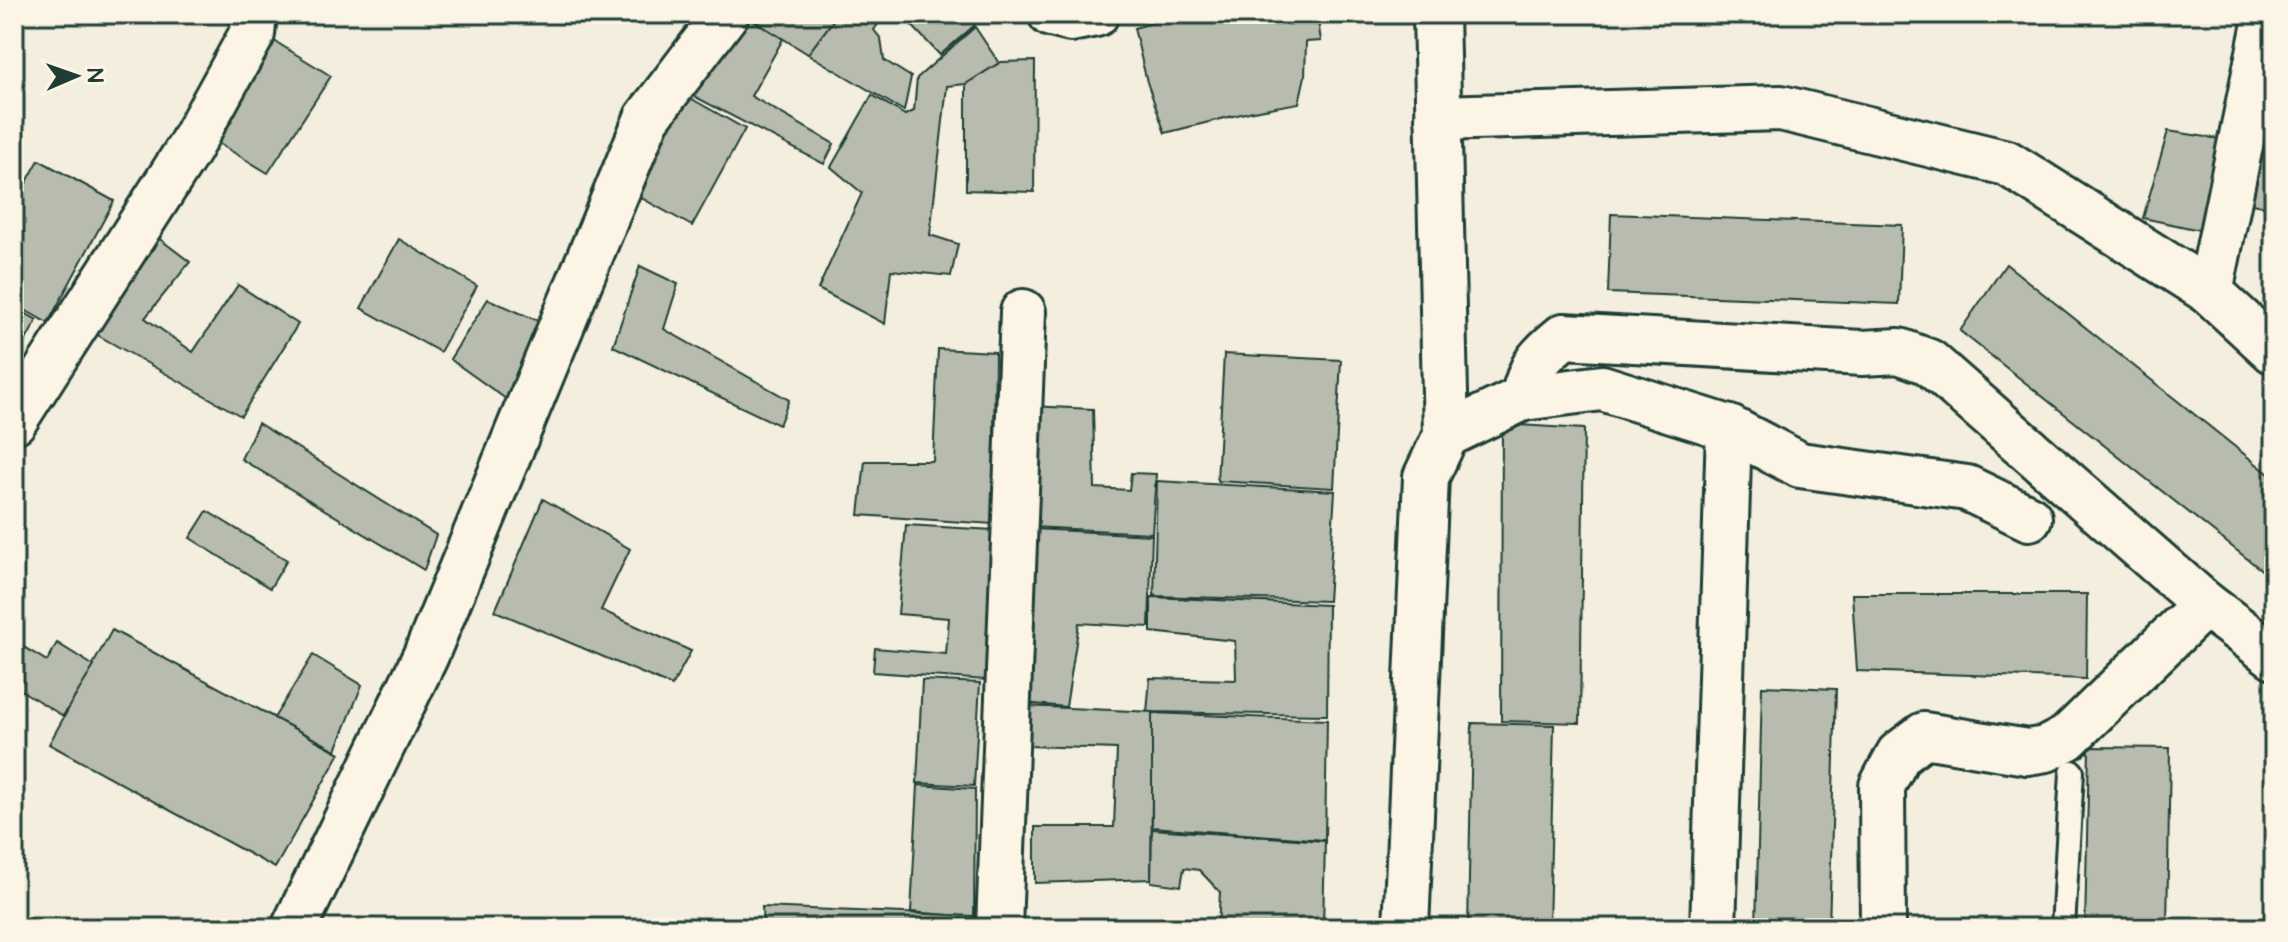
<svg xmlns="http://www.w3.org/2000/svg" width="2288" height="942" viewBox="0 0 2288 942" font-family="'Architects Daughter',sans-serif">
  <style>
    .building { fill: #b8bcae; stroke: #1f3d34; stroke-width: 2 }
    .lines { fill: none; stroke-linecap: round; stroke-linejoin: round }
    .lane-casing { stroke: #1f3d34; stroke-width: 28 }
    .street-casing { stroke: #1f3d34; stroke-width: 50 }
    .lane { stroke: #fcf5e5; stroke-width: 22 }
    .street { stroke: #fcf5e5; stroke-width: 44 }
  </style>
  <rect width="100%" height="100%" fill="#f3eede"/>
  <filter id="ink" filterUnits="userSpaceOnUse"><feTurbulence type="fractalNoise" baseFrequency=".0125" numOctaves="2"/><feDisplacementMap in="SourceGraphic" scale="16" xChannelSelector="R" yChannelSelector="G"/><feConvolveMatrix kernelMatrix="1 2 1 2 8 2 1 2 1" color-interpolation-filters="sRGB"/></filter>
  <g filter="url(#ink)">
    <g class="building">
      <path d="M743 14H838L808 54Z"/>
      <path d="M743 14 783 39 751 96 834 144 824 164 684 91Z"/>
      <path d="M838 14H885L874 30 881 39 884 60 911 77 904 111 808 54Z"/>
      <path d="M901 14H964L975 25 940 55Z"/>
      <path d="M1184 14H1317L1321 41 1306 42 1305 76 1299 103 1253 111 1165 133 1147 82 1134 28Z"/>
      <path d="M975 27 999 63 966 84 947 86 930 235 958 244 951 276 891 270 885 324 818 289 862 193 831 167 872 95 905 115 914 111 917 78Z"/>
      <path d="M268 37 331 76 268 173 206 136Z"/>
      <path d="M1035 61 1034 192 966 190V84L1001 62Z"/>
      <path d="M683 94 745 129 692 226 629 191Z"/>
      <path d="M2255 116 2274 119V208L2240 202Z"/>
      <path d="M2168 131 2226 140 2209 232 2143 218Z"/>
      <path d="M39 160 114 201 48 323 14 304V205Z"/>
      <path d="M1611 214 1902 225 1899 304 1608 293Z"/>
      <path d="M144 227 190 262 145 318 193 352 238 285 298 324 241 416 85 328Z"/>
      <path d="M399 239 477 286 440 352 361 308Z"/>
      <path d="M2006 264 2274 478V580L1960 331Z"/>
      <path d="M640 266 678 284 664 329 789 400 779 425 613 346Z"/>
      <path d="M488 299 543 323 506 399 450 359Z"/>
      <path d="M14 307 37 320 14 362Z"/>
      <path d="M938 349 995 352 993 524 859 515 865 461H933Z"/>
      <path d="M1224 354 1341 360 1334 488 1217 481Z"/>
      <path d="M1029 406 1093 409 1095 488 1129 490 1131 473 1156 474 1152 533 1031 527Z"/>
      <path d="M258 423 436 535 424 570 241 459Z"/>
      <path d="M1502 424 1584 429 1580 723 1501 721Z"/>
      <path d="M1157 481 1335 491 1328 601 1154 596Z"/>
      <path d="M543 499 630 549 601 610 691 651 672 686 495 611Z"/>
      <path d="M207 511 287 560 270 588 190 538Z"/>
      <path d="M906 525 993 530 986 680 873 672 875 648 946 654 949 618 898 614Z"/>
      <path d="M1033 529 1152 535 1149 627 1079 623 1066 707 1024 703Z"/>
      <path d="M1852 594H2087L2086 679 1857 671Z"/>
      <path d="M1151 597 1328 605 1327 715 1147 712 1150 678 1236 680 1235 641 1151 632Z"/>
      <path d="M112 630 340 753 275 868 49 744Z"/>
      <path d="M14 641 47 661 57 643 94 666 63 716 14 686Z"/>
      <path d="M313 655 362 685 336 750 274 718Z"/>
      <path d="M922 680 980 683 974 786 917 783Z"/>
      <path d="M1762 686 1836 689 1829 928H1756Z"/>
      <path d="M1025 706 1153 712 1151 879 1035 883V827H1114L1117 749 1028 746Z"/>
      <path d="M1152 713 1327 720 1325 840 1152 827Z"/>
      <path d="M1472 723 1554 725 1549 928H1468Z"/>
      <path d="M2089 747 2170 748 2167 928H2085Z"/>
      <path d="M918 785 975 789 974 917 911 912Z"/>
      <path d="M1152 829 1325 841 1323 928H1218L1220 892 1199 870 1184 868 1181 886 1151 882Z"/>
      <path d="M762 907 973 916V928H763Z"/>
    </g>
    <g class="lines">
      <defs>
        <path id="lane" d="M2063 928 2072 772"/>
        <g id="street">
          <path d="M1051 14 1071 19 1096 14"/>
          <path d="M1438 118 1781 108 2007 163 2210 292 2274 351"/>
          <path d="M2210 292 2267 14"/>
          <path d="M1523 398C1531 365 1538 357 1564 336L1862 353 1899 351 1929 362 2205 604 2274 656"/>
          <path d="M14 421 188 150 252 34 254 14"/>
          <path d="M1446 435 1523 398 1602 388 1729 428 1800 465 1967 488 2029 518"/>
          <path d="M294 928 426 655 647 118 726 14"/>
          <path d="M999 928 1023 312"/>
          <path d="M1406 928 1426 477 1446 435 1436 14"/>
          <path d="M1713 928 1729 428"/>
          <path d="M1883 928 1882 786 1899 754 1924 735 2027 752 2046 749 2067 738 2205 604"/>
        </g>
      </defs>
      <use href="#lane" class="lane-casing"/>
      <use href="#street" class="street-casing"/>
      <use href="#lane" class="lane"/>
      <use href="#street" class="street"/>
    </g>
  </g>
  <rect width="2288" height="942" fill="none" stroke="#fcf5e5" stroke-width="48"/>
  <rect x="24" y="24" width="2240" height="894" fill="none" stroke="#1f3d34" stroke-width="3" filter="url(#ink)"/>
  <g transform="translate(76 76) rotate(88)" stroke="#fcf5e5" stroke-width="6" paint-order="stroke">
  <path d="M0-6L14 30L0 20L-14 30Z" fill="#1f3d34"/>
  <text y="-12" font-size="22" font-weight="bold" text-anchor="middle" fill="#1f3d34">N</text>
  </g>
</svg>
